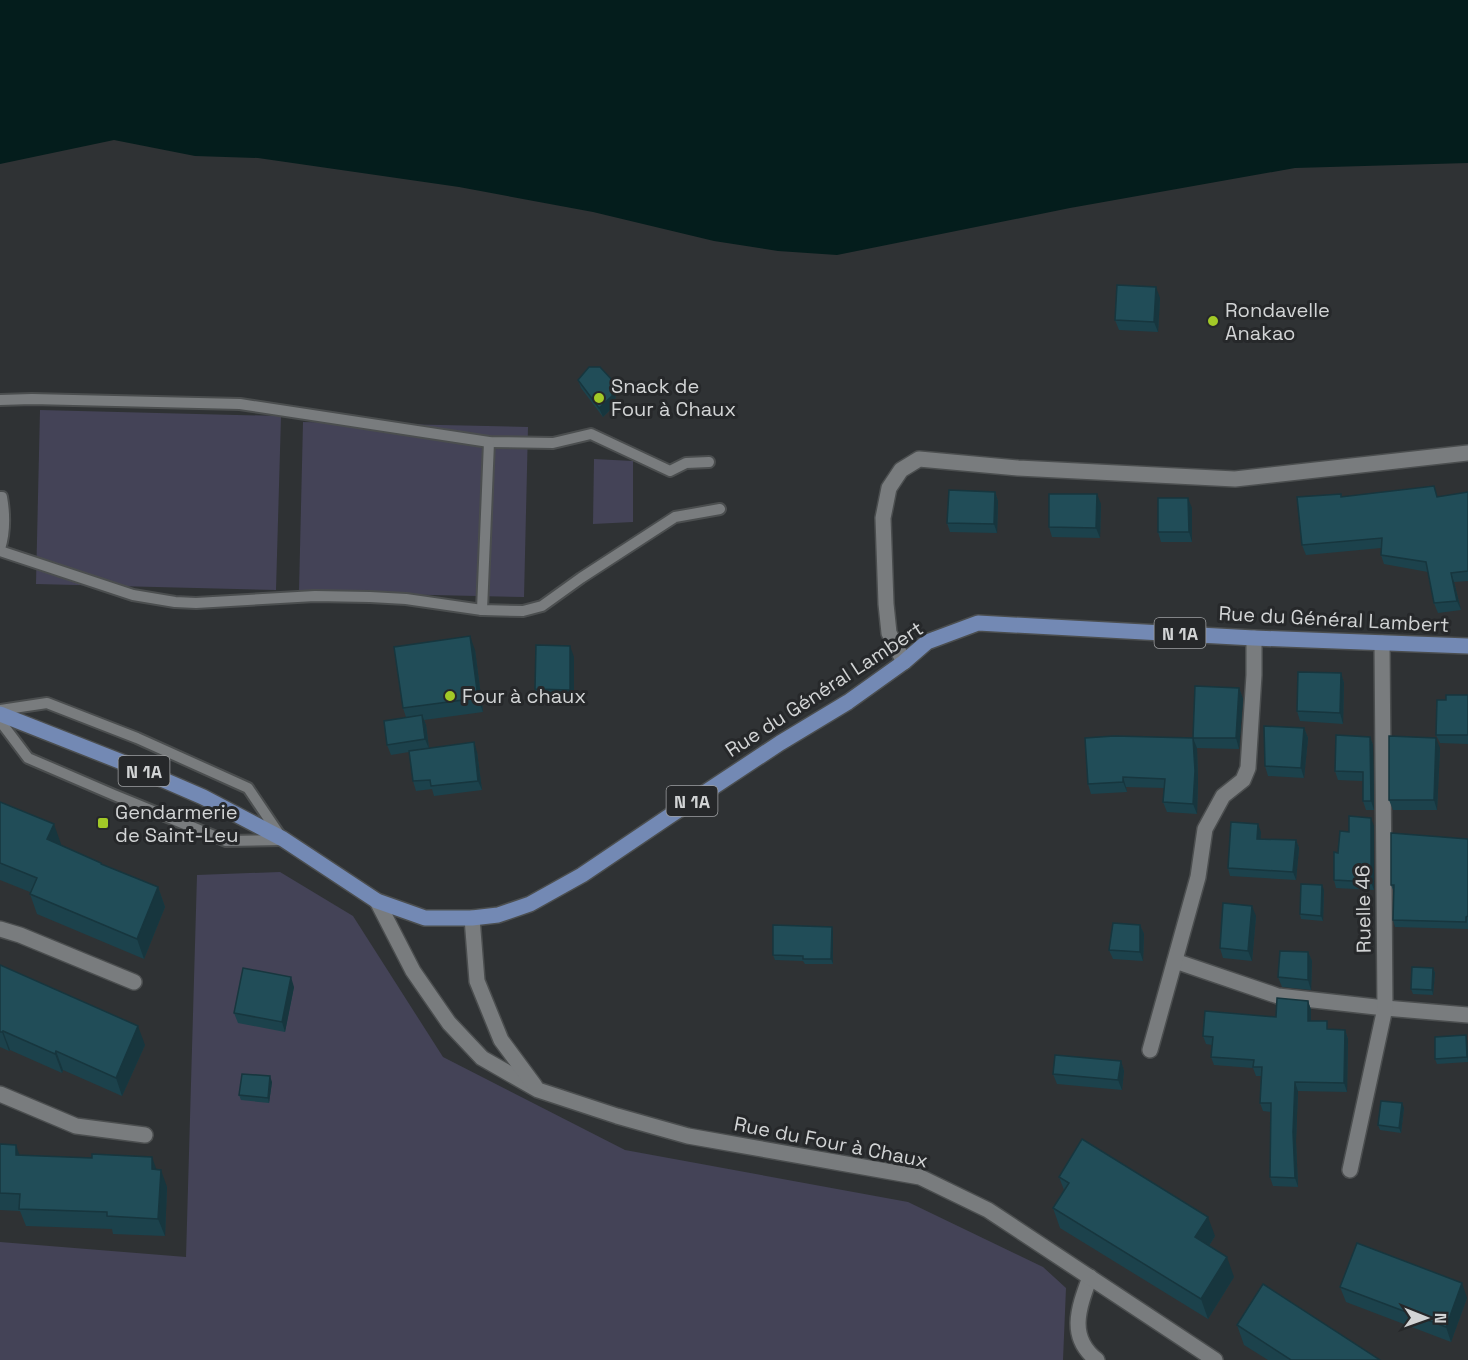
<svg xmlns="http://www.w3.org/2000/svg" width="1468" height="1360" viewBox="0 0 1468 1360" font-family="'Space Grotesk',sans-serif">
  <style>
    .green { fill: #444357 }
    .water { fill: #041d1c }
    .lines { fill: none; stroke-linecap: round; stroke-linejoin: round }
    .service-casing { stroke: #4b4e4f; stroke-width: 14 }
    .minor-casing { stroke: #4b4e4f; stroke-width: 18 }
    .secondary-casing { stroke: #4b4e4f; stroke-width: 18 }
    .primary-casing { stroke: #4b4e4f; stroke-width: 18 }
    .service { stroke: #797c7e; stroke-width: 10 }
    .minor { stroke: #797c7e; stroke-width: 15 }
    .secondary { stroke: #797c7e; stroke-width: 15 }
    .primary { stroke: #7389b4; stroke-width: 15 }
    .wall { fill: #1c424c }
    .shaded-wall { fill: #17363e }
    .building { fill: #214d58; stroke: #17363e; stroke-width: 1.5 }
    .poi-dot { fill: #a2c927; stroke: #26282a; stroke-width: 2 }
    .labels { text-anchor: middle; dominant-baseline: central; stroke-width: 6; stroke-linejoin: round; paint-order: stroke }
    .shield { fill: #26282a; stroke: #9ea0a2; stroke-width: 1.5 }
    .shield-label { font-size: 18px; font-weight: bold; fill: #d2d4d5 }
    .poi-label { font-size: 20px; fill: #d2d4d5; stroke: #26282a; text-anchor: start }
    .street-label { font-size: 20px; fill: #d2d4d5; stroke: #26282a }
  </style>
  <rect width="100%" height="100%" fill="#2f3234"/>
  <g class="green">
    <path d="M40 410 281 416 276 590 36 584Z"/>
    <path d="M303 422 528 427 524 597 299 592Z"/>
    <path d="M594 459 633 461V522L593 524Z"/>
    <path d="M280 872 353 916 443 1057 625 1150 908 1202 1043 1267 1066 1288 1063 1360H0V1242L186 1257 197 875Z"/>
  </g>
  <path class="water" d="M0 0H1468V163L1295 168 1070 208 837 255 778 251 714 241 593 212 459 187 258 158 195 156 114 140 0 164Z"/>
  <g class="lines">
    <defs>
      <g id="service">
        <path d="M0 400 32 399 240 404 489 442 553 443 591 434 670 471 686 463 709 462"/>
        <path d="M0 497H2C5 514 5 533 0 549"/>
        <path d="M0 551 133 595 175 602 196 603 315 596 370 597 406 599 482 610 523 611 542 606 581 578 675 517 720 509"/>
        <path d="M482 610 489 442"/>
        <path d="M0 710 47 703 137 738 248 788 281 837"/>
        <path d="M0 721 28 758 114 795 226 841 282 840"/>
      </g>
      <g id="minor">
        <path d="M904 662 889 633 886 604 883 518 889 488 901 470 919 459 1018 468 1235 479 1468 453"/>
        <path d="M0 929 20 935 134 982"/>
        <path d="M1175 961 1278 996 1385 1008 1468 1015"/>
        <path d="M1150 1050 1198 877 1205 829 1223 796 1243 780 1248 768 1254 675V638"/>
        <path d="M0 1094 76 1126 145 1135"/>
        <path d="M1350 1170 1385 1008 1382 643"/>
        <path d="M1090 1277C1079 1307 1067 1337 1097 1360"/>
      </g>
      <g id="secondary">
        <path d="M377 901 413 971 449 1023 482 1058 538 1090 617 1116 688 1136 920 1177 988 1210 1215 1360"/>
        <path d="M472 918 477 981 501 1040 535 1086"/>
      </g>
      <path id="primary" d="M0 714 127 764 203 797 283 839 377 901 425 918H472L498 915 530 904 582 875 668 817 780 743 848 702 904 662 927 642 978 623 1254 638 1468 646"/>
    </defs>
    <use href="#service" class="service-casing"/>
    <use href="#minor" class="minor-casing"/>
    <use href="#secondary" class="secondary-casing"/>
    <use href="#primary" class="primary-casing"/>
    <use href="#service" class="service"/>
    <use href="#minor" class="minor"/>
    <use href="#secondary" class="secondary"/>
    <use href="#primary" class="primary"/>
  </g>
  <g class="wall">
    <path d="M1160 298 1158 332 1119 330 1115 320Z"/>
    <path d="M578 380 616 389 615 405 603 417 581 388Z"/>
    <path d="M995 492 998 501 997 533 950 532 947 523Z"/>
    <path d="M1468 492V581L1454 582 1461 610 1438 613 1434 603 1428 572 1384 564 1381 555V548L1306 555 1302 545 1341 494 1342 497H1438Z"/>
    <path d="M1101 504 1100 538 1052 537 1049 527Z"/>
    <path d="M1192 508V542H1161L1158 532Z"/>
    <path d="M475 650 483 712 424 720 426 725 429 748 477 752 482 790 434 796 432 789 416 791 413 781 409 752 391 755 387 745 406 717 403 708Z"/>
    <path d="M574 657V700H538L535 689Z"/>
    <path d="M1341 673 1344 683 1343 724 1300 721 1297 711Z"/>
    <path d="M1239 688 1243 699 1239 749 1197 748 1198 781 1197 814 1167 812 1163 802 1164 788 1126 787 1127 792 1091 794 1088 784 1193 738Z"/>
    <path d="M1468 695V744L1440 743 1436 735 1446 700Z"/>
    <path d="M1304 728 1308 738 1304 778 1268 776 1265 766Z"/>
    <path d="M1370 737 1373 745 1374 810H1366L1363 801V781L1338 780 1335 771Z"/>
    <path d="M1440 748 1437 810H1393L1389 800Z"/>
    <path d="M0 802 61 844 60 845 102 865 158 887 165 907 144 959 37 914 30 894V892L0 880Z"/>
    <path d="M1374 826V890L1336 888 1334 880 1338 853 1349 832Z"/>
    <path d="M1261 832 1260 839 1296 840 1299 848 1296 880 1230 876 1228 868Z"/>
    <path d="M1468 839V929L1395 927 1393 920 1394 892 1391 885Z"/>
    <path d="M1324 890 1323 921 1301 919 1300 914Z"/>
    <path d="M1256 916 1252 961 1223 958 1220 948Z"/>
    <path d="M1140 925 1144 934 1143 961 1113 959 1109 950Z"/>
    <path d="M833 932V964H805L803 961 775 960 773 955Z"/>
    <path d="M1308 952 1312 961 1311 990 1282 987 1278 977Z"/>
    <path d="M0 965 145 1045 122 1096 63 1070 62 1073 10 1050 9 1051 0 1047Z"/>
    <path d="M1433 968 1435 973 1433 995 1413 994 1411 989Z"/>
    <path d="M294 987 285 1032 238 1023 234 1013Z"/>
    <path d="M1308 1001 1311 1010V1021L1330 1030H1345L1348 1039 1347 1092 1298 1091 1296 1141 1298 1187 1273 1186 1270 1177 1271 1112 1263 1111 1260 1103 1261 1076H1256L1253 1068 1214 1065 1211 1057 1212 1045 1206 1044 1203 1036 1276 1017Z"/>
    <path d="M1467 1040 1468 1062 1437 1064 1435 1059Z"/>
    <path d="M1121 1061 1124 1071 1122 1090 1057 1084 1053 1074Z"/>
    <path d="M272 1082 269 1103 241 1100 239 1095Z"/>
    <path d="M1404 1108 1401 1133 1380 1130 1378 1125Z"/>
    <path d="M0 1144 20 1155 156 1170 167 1187 165 1236 113 1234 112 1229 26 1226 20 1211 0 1210Z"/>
    <path d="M1059 1177 1215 1236 1209 1246 1234 1277 1208 1319 1060 1228 1053 1208 1064 1190Z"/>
    <path d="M1340 1287 1467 1298 1451 1342 1346 1302Z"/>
    <path d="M1237 1325 1380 1360H1268L1244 1345Z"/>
  </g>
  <g class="shaded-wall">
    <path d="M1156 287 1160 298 1158 332 1154 322Z"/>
    <path d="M613 381 616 389 615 405 603 417 599 408Z"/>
    <path d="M995 492 998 501 997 533 994 524Z"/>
    <path d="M1097 494 1101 504 1100 538 1096 528Z"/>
    <path d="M1188 498 1192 508V542L1189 532Z"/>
    <path d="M1451 573 1454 582 1461 610 1457 601Z"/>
    <path d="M470 636 475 650 483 712 478 698Z"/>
    <path d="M570 646 574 657V700L570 690Z"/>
    <path d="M1341 673 1344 683 1343 724 1340 713Z"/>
    <path d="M1239 688 1243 699 1239 749 1236 738Z"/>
    <path d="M422 715 426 725 429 749 425 739Z"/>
    <path d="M1304 728 1308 738 1304 778 1301 768Z"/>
    <path d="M1370 737 1373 745 1374 810 1371 801Z"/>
    <path d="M1193 738 1197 748 1198 781 1197 814 1193 804Z"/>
    <path d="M1436 738 1440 748 1437 810 1434 800Z"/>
    <path d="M474 742 477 752 482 790 478 781Z"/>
    <path d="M1123 777 1126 787 1127 792 1123 782Z"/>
    <path d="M1371 818 1374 826V890L1371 882Z"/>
    <path d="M54 824 61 844 54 859 47 839Z"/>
    <path d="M1258 824 1261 832 1260 847 1257 839Z"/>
    <path d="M1296 840 1299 848 1296 880 1293 872Z"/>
    <path d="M1322 885 1324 890 1323 921 1321 916Z"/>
    <path d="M158 887 165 907 144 959 137 939Z"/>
    <path d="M1252 906 1256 916 1252 961 1248 951Z"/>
    <path d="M1140 925 1144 934 1143 961 1140 952Z"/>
    <path d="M832 927 833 932V964L831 959Z"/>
    <path d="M1308 952 1312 961 1311 990 1308 980Z"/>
    <path d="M1433 968 1435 973 1433 995 1432 990Z"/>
    <path d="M291 977 294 987 285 1032 282 1022Z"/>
    <path d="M1308 1001 1311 1010V1030L1308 1021Z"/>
    <path d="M138 1026 145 1045 122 1096 116 1078Z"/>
    <path d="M1345 1030 1348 1039 1347 1092 1344 1083Z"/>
    <path d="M3 1031 10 1050 9 1051 2 1032Z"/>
    <path d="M1466 1035 1467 1040 1468 1060 1467 1057Z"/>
    <path d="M56 1051 63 1070 62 1073 55 1054Z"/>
    <path d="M1121 1061 1124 1071 1122 1090 1118 1080Z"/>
    <path d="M270 1076 272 1082 269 1103 268 1098Z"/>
    <path d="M1295 1082 1298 1091 1296 1141 1298 1187 1295 1178 1293 1132Z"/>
    <path d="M1402 1103 1404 1108 1401 1133 1399 1128Z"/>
    <path d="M16 1145 22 1162 16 1155Z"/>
    <path d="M152 1157 158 1174 152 1169Z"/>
    <path d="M161 1170 167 1187 165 1236 158 1219Z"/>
    <path d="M1208 1217 1215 1236 1202 1257 1195 1237Z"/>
    <path d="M1227 1257 1234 1277 1208 1319 1201 1299Z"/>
    <path d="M1462 1283 1467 1298 1451 1342 1446 1327Z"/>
  </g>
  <g class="building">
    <path d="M1117 285 1156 287 1154 322 1115 320Z"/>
    <path d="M589 367H600L613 381 612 396 599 408 578 380Z"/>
    <path d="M1434 486 1437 497 1468 492V571L1451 573 1457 601 1434 603 1426 562 1381 555 1382 538 1302 545 1297 497 1341 494V497Z"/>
    <path d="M949 490 995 492 994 524 947 523Z"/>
    <path d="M1049 494H1097L1096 528 1049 527Z"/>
    <path d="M1158 498H1188L1189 532H1158Z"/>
    <path d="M470 636 478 698 403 708 394 647Z"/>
    <path d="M536 645 570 646V690L535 689Z"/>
    <path d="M1298 672 1341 673 1340 713 1297 711Z"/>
    <path d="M1195 686 1239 688 1236 738H1193Z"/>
    <path d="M1446 695H1468V735H1436L1437 700H1446Z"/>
    <path d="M422 715 425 739 387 745 384 721Z"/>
    <path d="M1264 726 1304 728 1301 768 1265 766Z"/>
    <path d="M1336 735 1370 737 1371 801H1363V772L1335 771Z"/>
    <path d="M1114 736 1193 738 1195 771 1193 804 1163 802 1165 779 1123 777V782L1088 784 1085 738Z"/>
    <path d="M1389 736 1436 738 1434 800H1389Z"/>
    <path d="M474 742 478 781 431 786 430 780 413 781 409 751Z"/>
    <path d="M0 802 54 824 47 839 101 863V864L158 887 137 939 30 894 37 878 0 863Z"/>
    <path d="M1349 816 1371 818V882L1334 880V852L1338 853 1340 831 1349 832Z"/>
    <path d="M1231 822 1258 824 1257 839 1296 840 1293 872 1228 868Z"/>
    <path d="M1391 833 1468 839V916L1466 917V922L1393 920 1394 885H1391Z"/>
    <path d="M1301 884 1322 885 1321 916 1300 914Z"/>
    <path d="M1223 903 1252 906 1248 951 1220 948Z"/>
    <path d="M1113 923 1140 925V952L1109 950Z"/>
    <path d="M773 925 832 927 831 959H803V956L773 955Z"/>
    <path d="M1280 951 1308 952V980L1278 977Z"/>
    <path d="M0 965 138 1026 116 1078 56 1051 55 1054 3 1031 2 1032H0Z"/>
    <path d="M1412 967 1433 968 1432 990 1411 989Z"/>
    <path d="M243 968 291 977 282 1022 234 1013Z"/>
    <path d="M1277 998 1308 1001V1021H1327V1029L1345 1030 1344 1083 1295 1082 1293 1132 1295 1178 1270 1177 1271 1103H1260L1262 1067H1253L1254 1060 1211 1057 1213 1037 1203 1036 1205 1011 1276 1017Z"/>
    <path d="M1466 1035 1467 1057 1435 1059V1037Z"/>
    <path d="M1055 1055 1121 1061 1118 1080 1053 1074Z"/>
    <path d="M242 1074 270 1076 268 1098 239 1095Z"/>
    <path d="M1381 1101 1402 1103 1399 1128 1378 1125Z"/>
    <path d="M1082 1139 1208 1217 1195 1237 1227 1257 1201 1299 1053 1208 1069 1183 1059 1177Z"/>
    <path d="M0 1144 16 1145V1155L92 1158V1154L152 1157V1169L161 1170 158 1219 107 1216V1212L19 1209 20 1194 0 1193Z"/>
    <path d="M1357 1243 1462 1283 1446 1327 1340 1287Z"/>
    <path d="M1263 1284 1380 1360H1291L1237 1325Z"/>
  </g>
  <g class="poi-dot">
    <circle cx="1213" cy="321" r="6"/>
    <circle cx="599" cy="398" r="6"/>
    <circle cx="450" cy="696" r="6"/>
    <rect x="97" y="817" width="12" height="12" rx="3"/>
  </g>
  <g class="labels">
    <g class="shield">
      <rect x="1154.5" y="618" width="51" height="30" rx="4.5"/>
      <rect x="118.5" y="756" width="51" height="30" rx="4.5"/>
      <rect x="666.5" y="786" width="51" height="30" rx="4.5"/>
    </g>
    <g class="shield-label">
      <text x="1180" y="633">N 1A</text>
      <text x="144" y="771">N 1A</text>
      <text x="692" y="801">N 1A</text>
    </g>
    <g class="poi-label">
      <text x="1225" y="310">Rondavelle<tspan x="1225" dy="23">Anakao</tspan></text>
      <text x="611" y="386">Snack de<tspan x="611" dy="23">Four à Chaux</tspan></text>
      <text x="462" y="696">Four à chaux</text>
      <text x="115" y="812">Gendarmerie<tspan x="115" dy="23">de Saint-Leu</tspan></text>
    </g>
    <g class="street-label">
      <text transform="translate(1334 619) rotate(3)">Rue du Général Lambert</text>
      <text transform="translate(824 689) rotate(-33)">Rue du Général Lambert</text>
      <text transform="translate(1363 909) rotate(-91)">Ruelle 46</text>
      <text transform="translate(831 1142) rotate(11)">Rue du Four à Chaux</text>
    </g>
  </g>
  <g transform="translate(1426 1318) rotate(91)" stroke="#26282a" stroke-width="4.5" paint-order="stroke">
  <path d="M0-4.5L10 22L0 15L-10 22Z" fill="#d2d4d5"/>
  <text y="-9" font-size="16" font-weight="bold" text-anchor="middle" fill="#d2d4d5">N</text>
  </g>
</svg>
